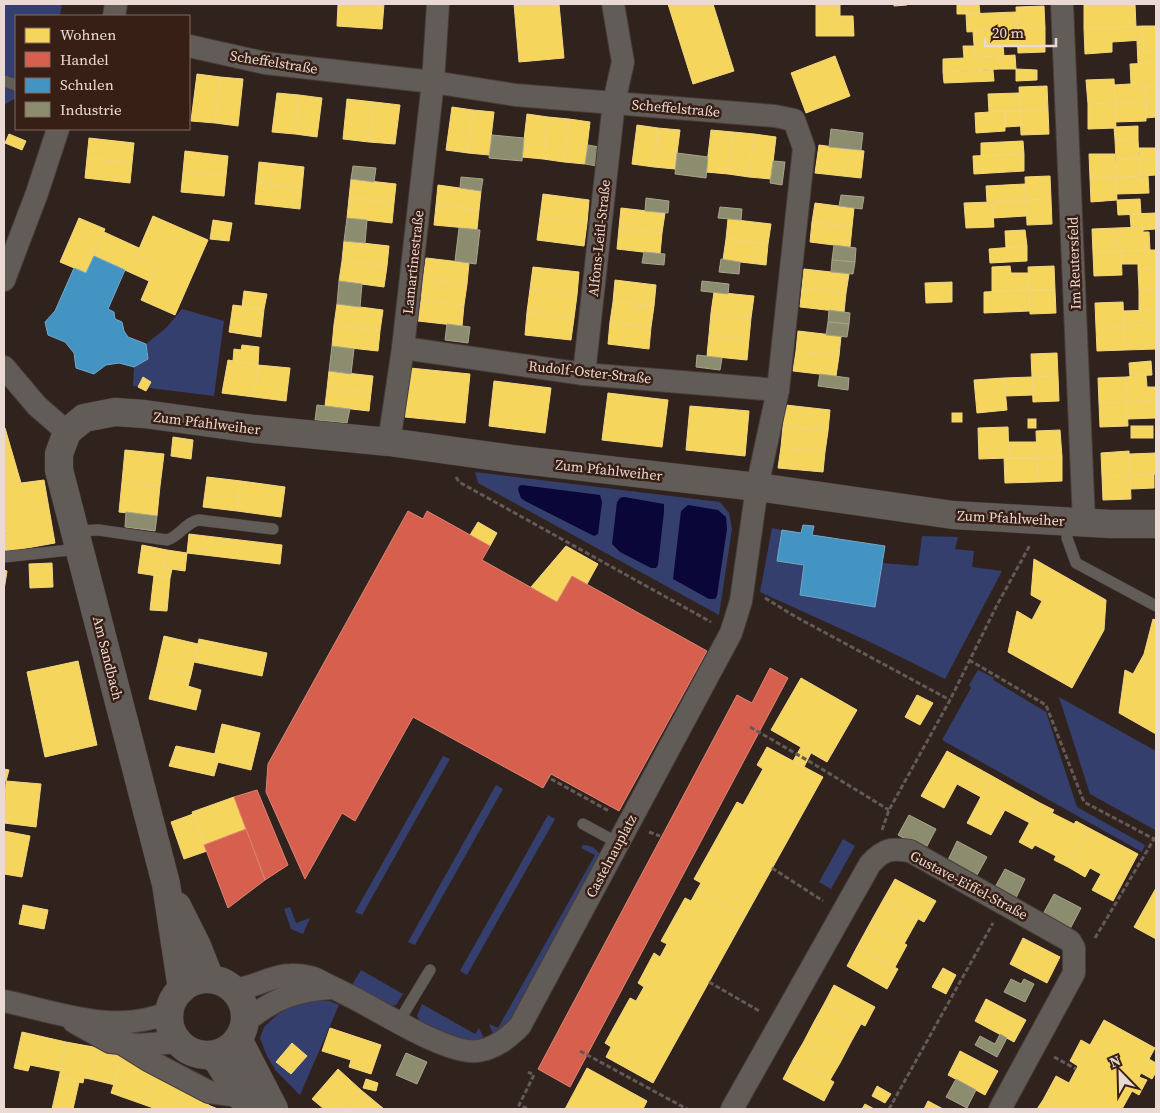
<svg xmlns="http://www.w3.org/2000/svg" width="1160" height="1113" viewBox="0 0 1160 1113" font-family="'Source Serif 4',serif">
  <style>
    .green { fill: #353f6e }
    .water { fill: #0a0638 }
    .homes { fill: #f6d55c; stroke: #f3d680 }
    .shops { fill: #d6604d; stroke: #dc8575 }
    .schools { fill: #4393c3; stroke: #75a8c8 }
    .industry { fill: #8c8c6e; stroke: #a8a38c }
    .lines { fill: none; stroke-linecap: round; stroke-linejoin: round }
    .service-casing { stroke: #483d38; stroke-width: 12 }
    .minor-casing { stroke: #483d38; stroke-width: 24 }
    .tertiary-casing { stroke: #483d38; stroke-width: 29 }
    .path { stroke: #635a57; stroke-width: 3; stroke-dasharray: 5 2.5; stroke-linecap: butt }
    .service { stroke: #625c59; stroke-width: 11 }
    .minor { stroke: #625c59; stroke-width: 22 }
    .tertiary { stroke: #625c59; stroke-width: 28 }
    .labels { text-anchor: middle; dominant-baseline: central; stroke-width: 5; stroke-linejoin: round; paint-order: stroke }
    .street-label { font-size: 14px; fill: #ebdad3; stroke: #381f15 }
  </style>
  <rect width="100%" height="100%" fill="#30221d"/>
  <g class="green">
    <path d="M4 4H62L60 16H16V98L4 105Z"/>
    <path d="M182 309 224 321 214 396 133 386 134 367 148 359 146 344 166 328Z"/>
    <path d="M475 472 720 502 729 513 732 529 719 615 478 483Z"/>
    <path d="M772 528 782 530 777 561 804 565 800 595 875 607 882 563 918 566 922 536 958 537 955 549 974 551 972 567 1002 571 945 679 870 642 760 592Z"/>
    <path d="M978 670 994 678 993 680 1046 712 1077 807 1145 845 1142 852 942 740 971 688 969 685Z"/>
    <path d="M1059 697 1156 751V829L1155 830 1090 794Z"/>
    <path d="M443 756 450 759 362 915 355 912Z"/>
    <path d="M496 785 503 789 415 945 408 942Z"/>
    <path d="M548 815 555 819 467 975 460 971Z"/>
    <path d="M843 839 855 846 831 889 819 882Z"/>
    <path d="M583 845C592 845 601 851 601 860L509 1026C487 1054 466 1049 438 1033 429 1028 422 1026 417 1016L422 1004 475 1034 479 1028 485 1041 494 1037 489 1024 498 1028 595 855 581 848Z"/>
    <path d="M290 907 296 923 310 918 303 934 291 929 284 909Z"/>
    <path d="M361 970 403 994 396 1005 390 1006 352 985Z"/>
    <path d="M317 1000 330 1001 339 1005 300 1095 276 1071 267 1056 260 1038 264 1027 278 1014 293 1005Z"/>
  </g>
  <g class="water">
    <path d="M522 485 600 495 602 502 598 534 594 536 525 501 521 498 518 490 519 486Z"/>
    <path d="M624 497 664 504V512L658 565 656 568H651L620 552 612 544 617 502 620 498Z"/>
    <path d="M688 505 718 510 726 517 727 529 717 596 715 599H709L673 579 681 511Z"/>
  </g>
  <g class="homes">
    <path d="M338 4H384L382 29 337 26Z"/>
    <path d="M514 4H559L564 58 519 62Z"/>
    <path d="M668 4H713L734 71 693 84Z"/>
    <path d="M816 4H840V16H853L854 36H816Z"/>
    <path d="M894 4H907V5L894 6Z"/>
    <path d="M957 4H979L980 14H957Z"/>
    <path d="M1135 4 1136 27 1084 29V5Z"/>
    <path d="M1044 6 1045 28 1017 29 1016 7Z"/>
    <path d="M1016 12 1017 29 967 32 966 14Z"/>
    <path d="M1142 26H1156V51L1143 52Z"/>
    <path d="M1142 26 1143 40 1112 42V52L1085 54 1084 29Z"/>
    <path d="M1045 28V52L1018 53 1017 29Z"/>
    <path d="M1017 29 1018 45H1003L1004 56 975 57 973 32Z"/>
    <path d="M1143 40V52L1156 51V63L1138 64 1137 41Z"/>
    <path d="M963 46H974L975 57 999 56 1000 69 943 72V59L964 58Z"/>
    <path d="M1015 55 1016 69H1000L999 56Z"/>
    <path d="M835 56 850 96 806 113 791 73Z"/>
    <path d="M1156 63 1155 87H1145V83L1131 84 1130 64Z"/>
    <path d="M1016 69 1037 70V80L1016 81Z"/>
    <path d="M993 70 994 81 944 83 943 72Z"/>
    <path d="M197 74 220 77 215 123 191 121Z"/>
    <path d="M220 77 243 79 238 126 215 123Z"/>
    <path d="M1114 79 1115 103 1088 104 1086 80Z"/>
    <path d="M1145 83 1146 102 1115 103 1114 85Z"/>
    <path d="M1047 86 1048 110 1020 111 1019 87Z"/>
    <path d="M1145 87H1156V101L1146 102Z"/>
    <path d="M277 93 299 95 295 134 272 132Z"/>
    <path d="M1019 93 1020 111 989 112 988 94Z"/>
    <path d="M299 95 322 98 317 137 295 134Z"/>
    <path d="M347 99 374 102 369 142 343 139Z"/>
    <path d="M1156 101V117L1146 118V102Z"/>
    <path d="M374 102 400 105 395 144 369 142Z"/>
    <path d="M1146 102V121L1115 122V103Z"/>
    <path d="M1115 103 1116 128 1088 129V104Z"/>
    <path d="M452 107 473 110 468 153 446 150Z"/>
    <path d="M473 110 494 112 489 155 468 153Z"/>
    <path d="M1048 110 1049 134 1021 135 1020 111Z"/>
    <path d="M1005 111H1020L1021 126 1005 127Z"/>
    <path d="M1005 111V131L976 133 975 113Z"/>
    <path d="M527 114 548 117 543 159 522 157Z"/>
    <path d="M548 117 569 119 564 162 543 159Z"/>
    <path d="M569 119 590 122 585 164 564 162Z"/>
    <path d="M637 125 658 128 654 167 632 164Z"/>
    <path d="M1138 126V139L1115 140 1114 127Z"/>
    <path d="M658 128 680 130 675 169 654 167Z"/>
    <path d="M711 130 733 132 728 174 706 172Z"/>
    <path d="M733 132 754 134 749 177 728 174Z"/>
    <path d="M9 134 26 141 22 150 5 143Z"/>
    <path d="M754 134 776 137 771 179 749 177Z"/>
    <path d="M89 138 134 143 132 163 87 158Z"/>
    <path d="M1138 139 1139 159 1116 160 1115 140Z"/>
    <path d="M1023 141 1024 154 981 156V143Z"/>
    <path d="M819 145 864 151 861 178 815 173Z"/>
    <path d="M1139 148H1156V175L1140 176Z"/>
    <path d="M185 151 228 156 226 176 183 172Z"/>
    <path d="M1024 154V171L974 174 973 156Z"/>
    <path d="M1089 154H1115L1116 177 1090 178Z"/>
    <path d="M87 158 132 163 130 183 85 178Z"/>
    <path d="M1139 159 1140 176 1116 177V160Z"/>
    <path d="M259 162 304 167 302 188 257 183Z"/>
    <path d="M183 172 226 176 224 196 181 192Z"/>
    <path d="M1050 176 1051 199 1026 200 1025 177Z"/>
    <path d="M1148 176 1149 193 1117 194 1116 177Z"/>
    <path d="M1116 177 1117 200 1091 202 1090 178Z"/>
    <path d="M351 179 396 184 394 203 349 198Z"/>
    <path d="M257 183 302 188 300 209 255 204Z"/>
    <path d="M1025 184 1026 200 987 202 986 186Z"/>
    <path d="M438 185 481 191 479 210 436 205Z"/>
    <path d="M543 194 589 200 587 223 540 217Z"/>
    <path d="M349 198 394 203 392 223 347 218Z"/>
    <path d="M1051 199 1052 224 1027 225 1026 200Z"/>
    <path d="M1140 199 1141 214 1118 215 1117 200Z"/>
    <path d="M1026 200V216L993 218 992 202Z"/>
    <path d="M992 202 994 227 966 228 964 203Z"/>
    <path d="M815 203 854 208 852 227 812 222Z"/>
    <path d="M436 205 479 210 477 229 434 225Z"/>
    <path d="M621 208 665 213 662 233 619 228Z"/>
    <path d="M1156 213V229L1143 230V227H1131L1130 214Z"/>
    <path d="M153 216 208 240 175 315 141 300 156 265 136 256Z"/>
    <path d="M540 217 587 223 584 246 537 240Z"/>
    <path d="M79 218 105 229 86 273 60 262Z"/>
    <path d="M728 219 771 224 768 244 726 239Z"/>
    <path d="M213 220 232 223 229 241 210 239Z"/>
    <path d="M812 222 852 227 850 247 810 242Z"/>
    <path d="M1143 227V232H1149L1150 250 1118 252 1117 228Z"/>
    <path d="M619 228 662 233 660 254 617 249Z"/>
    <path d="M1117 228 1118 252 1093 253 1092 229Z"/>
    <path d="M1025 230 1027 246 1006 248 1005 231Z"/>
    <path d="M104 232 139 248 136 256 156 265 149 281 94 256Z"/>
    <path d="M726 239 768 244 766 265 723 260Z"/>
    <path d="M344 241 389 246 387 266 342 261Z"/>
    <path d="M1027 246V261L990 263 989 249Z"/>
    <path d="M1150 250H1156V268L1138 269V264H1121V251Z"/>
    <path d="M1121 251 1122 275 1094 276 1093 253Z"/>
    <path d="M426 258 469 263 467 284 423 279Z"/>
    <path d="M342 261 387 266 384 287 339 281Z"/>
    <path d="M1010 266 1011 273H1028L1029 290 992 292V267Z"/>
    <path d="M1054 266 1055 290H1029L1028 267Z"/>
    <path d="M533 267 579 272 577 295 530 289Z"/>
    <path d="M1156 268V289L1139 290 1138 269Z"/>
    <path d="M804 269 849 274 846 293 802 288Z"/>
    <path d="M423 279 467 284 464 305 421 300Z"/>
    <path d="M615 280 656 285 654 306 613 302Z"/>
    <path d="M952 282V302L926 303 925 283Z"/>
    <path d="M802 288 846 293 844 312 800 307Z"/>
    <path d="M530 289 577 295 574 318 527 312Z"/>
    <path d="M1156 289V310L1139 311V290Z"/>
    <path d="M1029 290 1030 311 984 313V292Z"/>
    <path d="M1029 290H1055L1056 313 1030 314Z"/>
    <path d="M244 291 267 294 264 309 242 307Z"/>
    <path d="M714 292 754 296 751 318 711 313Z"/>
    <path d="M421 300 464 305 462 326 418 321Z"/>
    <path d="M613 302 654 306 651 327 610 322Z"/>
    <path d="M1123 302 1124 326 1096 328 1095 303Z"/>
    <path d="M337 304 383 310 380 331 334 325Z"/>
    <path d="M233 305 264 309 261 337 229 332Z"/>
    <path d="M1156 310V325L1124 326 1123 311Z"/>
    <path d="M527 312 574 318 571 340 525 335Z"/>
    <path d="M711 313 751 318 749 339 709 335Z"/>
    <path d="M610 322 651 327 649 349 608 344Z"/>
    <path d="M334 325 380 331 378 351 332 346Z"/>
    <path d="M1156 325V349L1125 350 1124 326Z"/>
    <path d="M1124 326 1125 350 1097 351 1096 328Z"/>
    <path d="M798 331 841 336 839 356 796 351Z"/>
    <path d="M709 335 749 339 747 360 707 356Z"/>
    <path d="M242 345 259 347 258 365 233 361 234 349 241 350Z"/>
    <path d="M796 351 839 356 836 376 793 371Z"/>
    <path d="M1057 353 1058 376 1032 377 1031 354Z"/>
    <path d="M228 360 258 365 254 397 222 393Z"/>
    <path d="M1151 361 1152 375 1130 376 1129 363Z"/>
    <path d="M258 365 290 368 286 401 254 397Z"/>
    <path d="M410 368 470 374 465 423 405 417Z"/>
    <path d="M329 371 373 376 371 393 327 389Z"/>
    <path d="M1146 375 1147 387H1156V400L1127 402 1126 377Z"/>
    <path d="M1058 376 1059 401 1033 402 1032 377Z"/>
    <path d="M143 377 151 382 146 391 138 387Z"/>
    <path d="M1032 377 1033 395 1006 396 1004 378Z"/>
    <path d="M1126 377 1127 402 1099 403 1098 378Z"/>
    <path d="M1004 378 1007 410 977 413 974 380Z"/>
    <path d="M494 381 551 388 545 433 489 426Z"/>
    <path d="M327 389 371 393 369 411 325 406Z"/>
    <path d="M608 393 668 400 662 447 602 440Z"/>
    <path d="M1156 400V418L1128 419 1127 402Z"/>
    <path d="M1127 402 1128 426 1100 427 1099 403Z"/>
    <path d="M786 405 830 410 828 431 783 426Z"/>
    <path d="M690 406 749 411 745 456 686 450Z"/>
    <rect x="952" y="413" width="10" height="9"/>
    <rect x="1028" y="419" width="8" height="9"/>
    <path d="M783 426 828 431 825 452 781 447Z"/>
    <rect x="1131" y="426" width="22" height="12"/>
    <path d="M1008 427 1009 458 979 459 978 428Z"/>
    <path d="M4 428H5L21 483 4 488Z"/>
    <path d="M1060 430 1062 457 1037 458 1036 431Z"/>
    <path d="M173 437 193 440 191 459 171 456Z"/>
    <path d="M1008 442H1036L1037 458H1009Z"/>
    <path d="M781 447 825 452 823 472 778 468Z"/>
    <path d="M125 450 164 454 160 486 122 482Z"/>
    <path d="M1129 451 1130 475 1102 476 1101 453Z"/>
    <path d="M1156 453V474L1130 475 1129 454Z"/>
    <path d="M1062 457V481L1038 482 1037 458Z"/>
    <path d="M1004 458H1037L1038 482 1005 483Z"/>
    <path d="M1154 474V488L1131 489 1130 475Z"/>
    <path d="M1130 475 1131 499 1103 500 1102 476Z"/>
    <path d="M207 477 241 481 237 511 203 507Z"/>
    <path d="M44 480 55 543 10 551 4 515V488L21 483Z"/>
    <path d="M241 481 285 487 281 517 237 511Z"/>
    <path d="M122 482 160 486 157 516 119 512Z"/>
    <path d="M4 519 10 551 4 552Z"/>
    <path d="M478 522 497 533 490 546 470 535Z"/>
    <path d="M189 534 282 545 280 564 187 553Z"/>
    <path d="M142 545 167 550 164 568 172 569 170 578 138 573Z"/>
    <path d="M566 546 598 564 587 584 572 576 557 602 531 587Z"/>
    <path d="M167 550 187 553 185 571 164 568Z"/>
    <path d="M1034 559 1106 600 1104 630 1072 688 1008 652 1017 611 1032 620 1042 601 1031 595Z"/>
    <path d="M52 563 53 587 30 588 29 564Z"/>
    <path d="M4 570 7 571 4 590Z"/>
    <path d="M154 575 170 578 167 611 150 610Z"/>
    <path d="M1153 619 1156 620V734L1119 713 1125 670 1133 674 1144 654Z"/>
    <path d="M164 636 198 644 191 675 157 667Z"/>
    <path d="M199 639 267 653 262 676 194 662Z"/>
    <path d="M78 661 97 745 45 757 27 672Z"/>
    <path d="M157 667 191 675 188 686 201 690 196 710 149 699Z"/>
    <path d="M801 678 857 710 827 762 771 730Z"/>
    <path d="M917 695 933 703 920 725 905 717Z"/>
    <path d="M222 724 260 733 251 770 213 761Z"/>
    <path d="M176 746 215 754 213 761 218 762 214 776 169 766Z"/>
    <path d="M767 747 823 777 745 917 697 890 701 883 694 879 737 802 743 805 763 769 757 765Z"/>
    <path d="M801 747 811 753 804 767 793 761Z"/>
    <path d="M947 751 992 776 981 797 957 784 944 808 921 796Z"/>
    <path d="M4 769 9 770 6 781 4 780Z"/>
    <path d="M992 776 1040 803 1030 823 1005 810 991 835 967 823Z"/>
    <path d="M6 781 41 784 36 827 4 823Z"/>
    <path d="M234 797 246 829 204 845 192 812Z"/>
    <path d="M1040 803 1054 810 1052 813 1074 824 1076 821 1089 828 1068 867 1054 860 1056 856 1035 845 1032 849 1019 842Z"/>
    <path d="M193 814 207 851 184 859 171 822Z"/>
    <path d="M1089 828 1138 854 1113 901 1092 890 1101 874 1090 868 1085 877 1068 867Z"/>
    <path d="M4 831 30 836 22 877 4 874Z"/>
    <path d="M895 879 936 901 924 922 883 900Z"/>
    <path d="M1156 888V939L1134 927Z"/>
    <path d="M697 890 745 917 653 1083 606 1057 611 1047 605 1043 630 998 636 1001 644 987 638 983 654 953 660 957 667 944 661 941 685 898 691 901Z"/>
    <path d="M883 900 918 919 904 944 869 925Z"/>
    <path d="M23 905 48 910 44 929 19 924Z"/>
    <path d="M869 925 907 945 895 967 857 947Z"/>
    <path d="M1023 938 1060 957 1047 983 1010 964Z"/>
    <path d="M857 947 898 969 887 989 847 966Z"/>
    <path d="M943 968 956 975 946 994 932 987Z"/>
    <path d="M834 985 875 1007 865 1026 824 1004Z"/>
    <path d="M986 999 1026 1020 1014 1042 975 1021Z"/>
    <path d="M824 1004 861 1024 851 1042 814 1022Z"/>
    <path d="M1104 1020 1155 1048 1149 1059 1156 1063V1072L1152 1079 1141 1073 1139 1077 1147 1080 1139 1095 1132 1091 1122 1109H1060L1043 1100 1056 1076 1069 1083 1078 1066 1070 1061 1081 1040 1090 1045Z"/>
    <path d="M814 1022 851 1042 840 1063 803 1043Z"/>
    <path d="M330 1028 381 1045 371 1074 349 1067 351 1060 322 1051Z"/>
    <path d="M22 1032 66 1042 60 1071 30 1065 28 1071 14 1068Z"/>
    <path d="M66 1042 99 1048 90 1079 84 1078 83 1083 59 1078Z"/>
    <path d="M292 1043 307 1056 291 1074 276 1062Z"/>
    <path d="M803 1043 840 1063 830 1080 793 1060Z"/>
    <path d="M99 1048 124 1054 115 1085 90 1079Z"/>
    <path d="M960 1051 998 1071 985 1095 948 1075Z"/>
    <path d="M123 1056 158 1067 145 1105 111 1093Z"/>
    <path d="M793 1060 834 1082 824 1101 783 1079Z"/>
    <path d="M587 1068 647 1101 643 1109H565Z"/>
    <path d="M338 1069 361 1090 344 1109H324L312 1099Z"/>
    <path d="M156 1073 186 1085 175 1109H156L145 1105Z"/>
    <path d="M59 1078 79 1082 73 1109H52Z"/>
    <path d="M366 1079 378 1083 376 1091 363 1088Z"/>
    <path d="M877 1086 891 1094 885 1103 872 1096Z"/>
    <path d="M184 1089 210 1101 206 1109H175Z"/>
    <path d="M361 1090 384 1109H344Z"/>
    <path d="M1043 1100 1060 1109H1037Z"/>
    <path d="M928 1101 943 1109H924Z"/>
    <path d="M865 1104 874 1109H862Z"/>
    <path d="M208 1105 218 1109H206Z"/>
  </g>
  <g class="shops">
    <path d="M408 511 423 519 427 511 490 546 482 560 557 602 572 576 707 651 619 811 551 774 543 788 413 717 355 821 342 813 305 879 266 792 268 764Z"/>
    <path d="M770 668 788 678 570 1087 538 1069 737 695 752 703Z"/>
    <path d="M257 790 288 865 265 880 234 797Z"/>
    <path d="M246 829 265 880 228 908 204 845Z"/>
  </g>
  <g class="schools">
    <path d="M94 256 125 270 108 309 114 312 115 319 122 322 124 331 128 337 146 344 148 359 134 367 119 363 106 365 94 374 76 368 74 353 65 342 48 335 45 322 55 311 74 268 86 273Z"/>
    <path d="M803 525 814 526 812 535 885 546 875 607 800 595 804 565 777 561 782 530 801 533Z"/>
  </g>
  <g class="industry">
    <path d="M831 129 863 133 861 150 829 147Z"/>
    <path d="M492 135 524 138 522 161 489 158Z"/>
    <path d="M588 145 599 147 597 166 585 164Z"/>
    <path d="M677 153 708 157 706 178 675 174Z"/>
    <path d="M773 161 785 162 782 185 770 183Z"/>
    <path d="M353 166 376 168 374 182 351 179Z"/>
    <path d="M461 177 483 179 481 191 460 188Z"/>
    <path d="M841 195 864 197 862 209 839 206Z"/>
    <path d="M646 198 669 201 668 213 645 211Z"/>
    <path d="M720 207 742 209 741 220 718 218Z"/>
    <path d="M347 218 367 220 365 243 344 241Z"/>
    <path d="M459 228 480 230 476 264 455 261Z"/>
    <path d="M834 245 856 248 855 262 832 260Z"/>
    <path d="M644 252 665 254 664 265 642 263Z"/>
    <path d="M721 259 740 262 739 274 719 272Z"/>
    <path d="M832 260 855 262 853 274 831 272Z"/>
    <path d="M339 281 362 284 360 307 337 304Z"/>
    <path d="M702 281 729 284 728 294 701 291Z"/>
    <path d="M829 310 850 313 849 324 828 322Z"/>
    <path d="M828 322 849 324 847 337 826 335Z"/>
    <path d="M447 324 470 327 468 343 445 340Z"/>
    <path d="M332 346 354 349 351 374 329 371Z"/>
    <path d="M697 355 722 358 720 370 696 367Z"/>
    <path d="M820 374 849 378 848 390 818 386Z"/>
    <path d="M317 405 350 409 347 423 315 420Z"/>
    <path d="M126 512 157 516 155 531 125 527Z"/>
    <path d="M909 815 936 829 925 850 898 835Z"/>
    <path d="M957 841 987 857 976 877 947 862Z"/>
    <path d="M1005 869 1025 879 1015 900 994 889Z"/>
    <path d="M1054 894 1081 908 1070 929 1043 914Z"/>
    <path d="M1011 979 1021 984 1024 979 1034 984 1025 1002 1004 992Z"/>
    <path d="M1000 1034 1007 1038 997 1057 975 1045 980 1036 995 1044Z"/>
    <path d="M406 1053 427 1062 417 1084 396 1075Z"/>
    <path d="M956 1079 976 1090 967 1108 946 1097Z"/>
  </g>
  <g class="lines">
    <defs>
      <g id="service">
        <path d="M4 81 16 85"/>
        <path d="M1068 521 1067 538 1076 563 1156 606"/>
        <path d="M75 531 99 530 167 540C180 536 186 522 199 520L273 529"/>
        <path d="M4 557 79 549"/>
        <path d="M583 824 618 843"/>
        <path d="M398 1023 430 970"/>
      </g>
      <g id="minor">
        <path d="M1062 4 1084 522"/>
        <path d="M114 16 116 4"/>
        <path d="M189 46 265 63 433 82 515 95 775 116 794 120 804 148 778 390 757 487 741 601 731 633 520 1026C508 1038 496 1048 478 1051 451 1055 391 1018 365 1004 349 995 331 987 314 978 278 968 266 985 234 990"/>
        <path d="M4 280 37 193 58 129"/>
        <path d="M403 348 584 374 778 390"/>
        <path d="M4 367 37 406 67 432"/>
        <path d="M584 374 614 102 623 62 613 4"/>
        <path d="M389 442 403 348 433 82 438 4"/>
        <path d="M4 1001C57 1012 116 1036 169 1012"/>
        <path d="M74 1022 110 1042 138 1045 178 1042"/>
        <path d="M245 1022C273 999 296 990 332 988"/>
        <path d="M124 1045 148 1060 209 1092 240 1096"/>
        <path d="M732 1109 870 864C884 849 890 848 910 851L1070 941 1074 948V973L1000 1109"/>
      </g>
      <g id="tertiary">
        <path d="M177 906 197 946 210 979"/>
        <circle cx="207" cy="1017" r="38"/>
        <path d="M182 989 166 884 59 470V454L67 432 84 418 115 412 144 414 254 429 389 442 513 459 757 487 953 515 1110 524H1156"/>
        <path d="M238 1039 274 1109"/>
        <path d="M210 1055 218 1061 240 1096 257 1109"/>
      </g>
    </defs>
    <use href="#service" class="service-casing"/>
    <use href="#minor" class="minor-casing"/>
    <use href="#tertiary" class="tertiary-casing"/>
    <g class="path">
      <path d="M456 477 459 482 711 622"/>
      <path d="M765 598 796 617 950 700"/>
      <path d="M969 660 1046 705 1084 802 1154 839 1156 838"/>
      <path d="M750 727 812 763 889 810"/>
      <path d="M551 779 609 811"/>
      <path d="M882 830 889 810 950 700 997 605 1030 545"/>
      <path d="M649 832 660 836"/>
      <path d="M772 868 823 901"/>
      <path d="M1095 938 1154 839"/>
      <path d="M709 982 761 1012"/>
      <path d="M580 1051 687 1109"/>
      <path d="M1054 1057 1076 1069"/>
      <path d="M525 1109 526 1108 519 1105 534 1075 528 1072"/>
      <path d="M889 1109 993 923"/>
    </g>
    <use href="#service" class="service"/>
    <use href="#minor" class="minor"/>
    <use href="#tertiary" class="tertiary"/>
  </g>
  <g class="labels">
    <g class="street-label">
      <text transform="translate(274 62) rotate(9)">Scheffelstraße</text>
      <text transform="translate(676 108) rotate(5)">Scheffelstraße</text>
      <text transform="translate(599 238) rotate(-84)">Alfons-Leitl-Straße</text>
      <text transform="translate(413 262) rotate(-84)">Lamartinestraße</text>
      <text transform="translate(1074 263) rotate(-92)">Im Reutersfeld</text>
      <text transform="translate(590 372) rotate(6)">Rudolf-Oster-Straße</text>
      <text transform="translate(207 423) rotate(7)">Zum Pfahlweiher</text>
      <text transform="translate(609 470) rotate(6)">Zum Pfahlweiher</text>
      <text transform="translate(1011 518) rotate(3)">Zum Pfahlweiher</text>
      <text transform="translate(108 658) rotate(76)">Am Sandbach</text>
      <text transform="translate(611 856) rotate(-62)">Castelnauplatz</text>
      <text transform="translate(969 885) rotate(28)">Gustave-Eiffel-Straße</text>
    </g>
  </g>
  <rect width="1160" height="1113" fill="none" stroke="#ebdad3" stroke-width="10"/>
  <rect x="15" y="15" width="175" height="115" fill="#381f15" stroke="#806a61"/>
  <rect x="25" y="28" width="25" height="15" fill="#f6d55c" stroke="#806a61"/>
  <text x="60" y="40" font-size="15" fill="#ebdad3">Wohnen</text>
  <rect x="25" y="52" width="25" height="15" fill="#d6604d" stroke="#806a61"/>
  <text x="60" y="65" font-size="15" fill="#ebdad3">Handel</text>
  <rect x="25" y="78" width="25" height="15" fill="#4393c3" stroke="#806a61"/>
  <text x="60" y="90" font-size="15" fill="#ebdad3">Schulen</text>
  <rect x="25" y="102" width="25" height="15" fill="#8c8c6e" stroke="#806a61"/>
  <text x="60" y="115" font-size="15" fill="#ebdad3">Industrie</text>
  <g transform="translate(1120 1073) rotate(337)" stroke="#381f15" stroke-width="4" paint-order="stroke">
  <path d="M0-4L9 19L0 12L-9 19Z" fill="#ebdad3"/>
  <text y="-8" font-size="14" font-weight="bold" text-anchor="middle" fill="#ebdad3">N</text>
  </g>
  <path d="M985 38v8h71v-8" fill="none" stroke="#ebdad3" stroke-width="2.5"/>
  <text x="992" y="38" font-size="15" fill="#ebdad3" stroke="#381f15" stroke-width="4" paint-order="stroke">20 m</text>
</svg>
